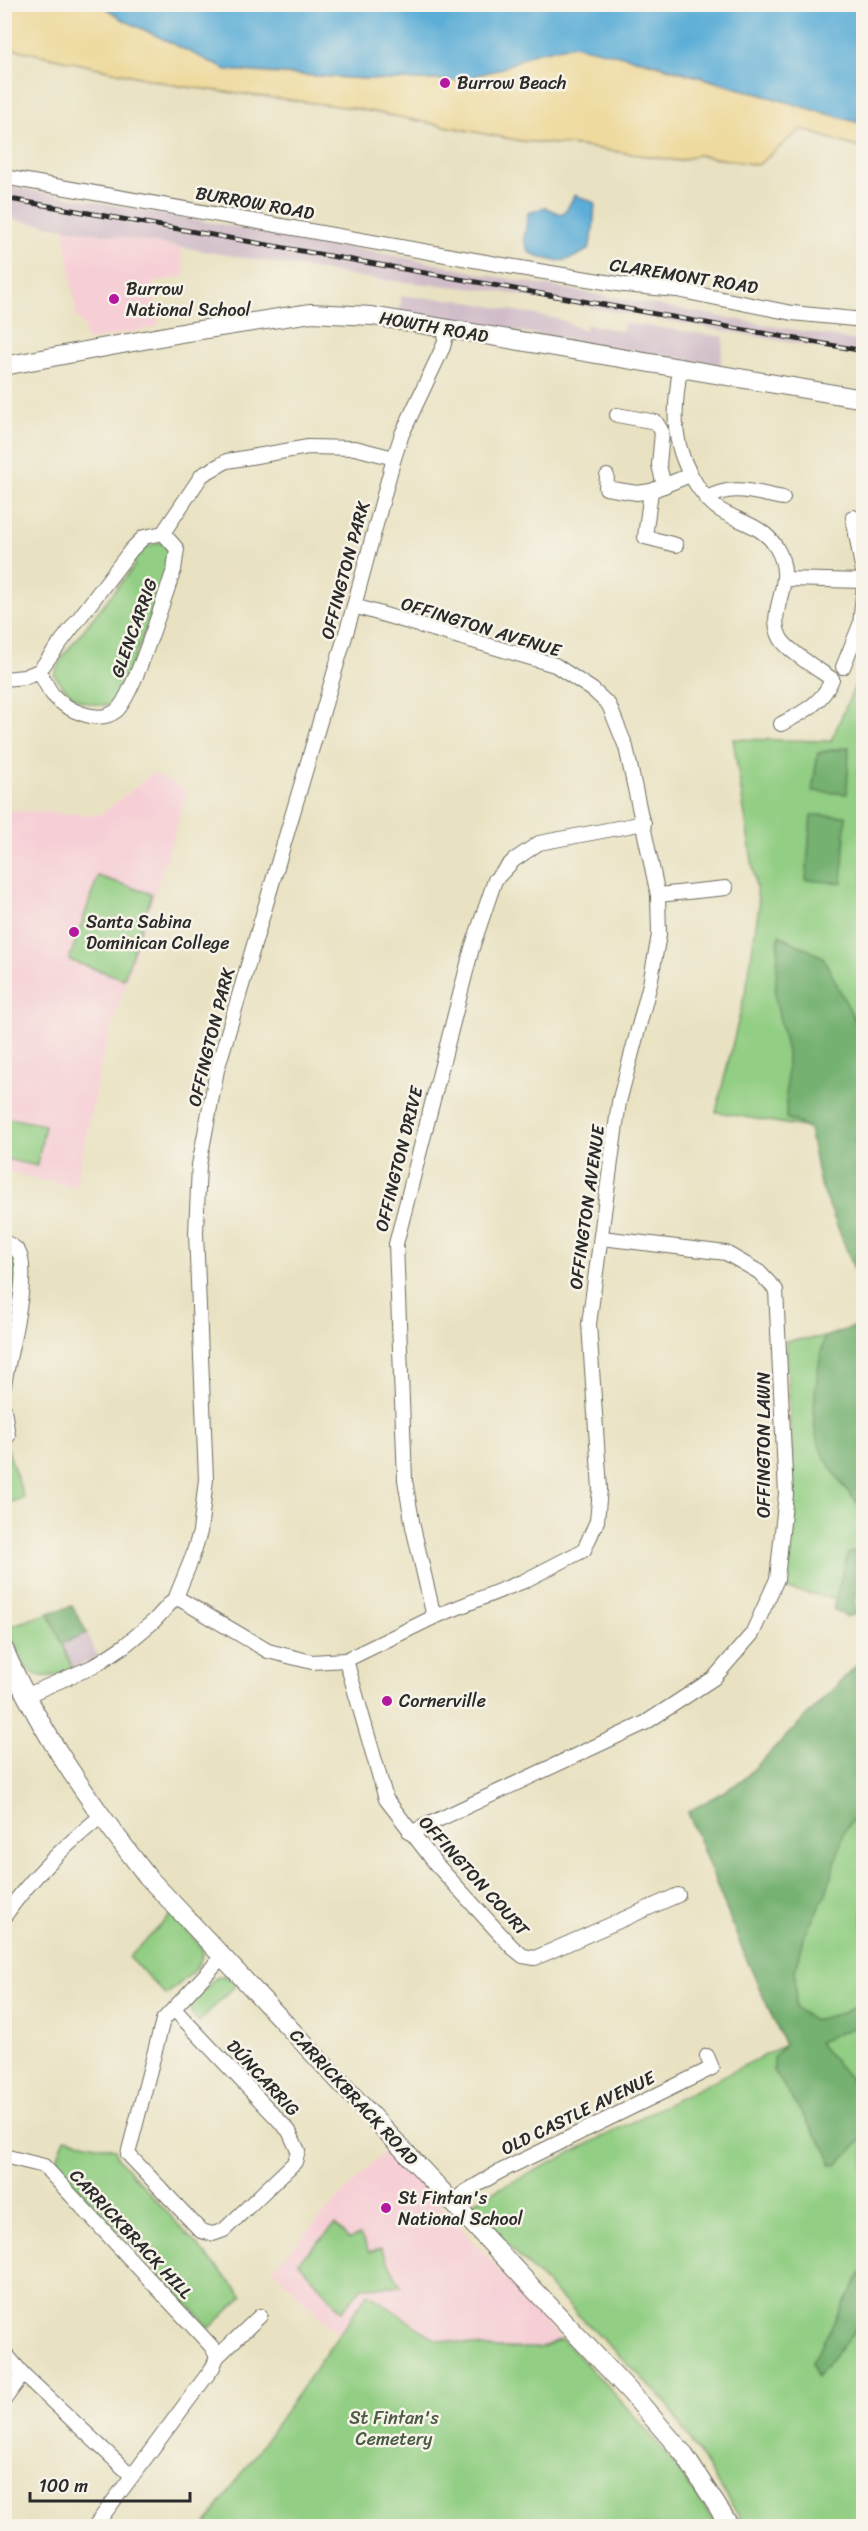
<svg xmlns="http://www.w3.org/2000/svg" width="868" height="2531" viewBox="0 0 868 2531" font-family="Sriracha,sans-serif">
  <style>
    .built { fill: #f6cfd6 }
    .industrial { fill: #d1bdc9 }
    .green { fill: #92ce83; stroke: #5e7c57; stroke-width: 1.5 }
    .forest { fill: #75b171; stroke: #506e4e; stroke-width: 1.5 }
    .sand { fill: #eeda9e; stroke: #8c8264; stroke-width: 1.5 }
    .water { fill: #5cadd7; stroke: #446c81; stroke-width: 1.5 }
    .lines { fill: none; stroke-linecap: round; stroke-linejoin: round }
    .street-casing { stroke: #6e6b60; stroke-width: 16 }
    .secondary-casing { stroke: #6e6b60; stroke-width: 20 }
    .street { stroke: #fff; stroke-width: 14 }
    .secondary { stroke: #fff; stroke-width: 18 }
    .rail-casing { stroke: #2b2b2b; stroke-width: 5 }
    .rail { stroke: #f7f3e8; stroke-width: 3; stroke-dasharray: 9; stroke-linecap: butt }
    .poi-dot { fill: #b5179e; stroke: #f7f3e8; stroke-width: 2 }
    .labels { text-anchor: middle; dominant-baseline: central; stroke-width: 5; stroke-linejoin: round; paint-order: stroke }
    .poi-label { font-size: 18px; fill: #2b2b2b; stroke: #f7f3e8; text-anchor: start }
    .street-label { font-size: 18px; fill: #2b2b2b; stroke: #f7f3e8 }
    .park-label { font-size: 18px; fill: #4a5c45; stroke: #f7f3e8 }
  </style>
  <rect width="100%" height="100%" fill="#f7f3e8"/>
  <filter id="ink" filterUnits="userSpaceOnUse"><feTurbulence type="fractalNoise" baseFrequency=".0167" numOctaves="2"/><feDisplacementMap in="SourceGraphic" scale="12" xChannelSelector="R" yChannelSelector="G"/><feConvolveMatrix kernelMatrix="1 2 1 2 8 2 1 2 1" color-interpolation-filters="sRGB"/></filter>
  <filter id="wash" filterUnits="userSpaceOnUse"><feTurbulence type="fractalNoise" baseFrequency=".008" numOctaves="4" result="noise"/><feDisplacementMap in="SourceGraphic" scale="24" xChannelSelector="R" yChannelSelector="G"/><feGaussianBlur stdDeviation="1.35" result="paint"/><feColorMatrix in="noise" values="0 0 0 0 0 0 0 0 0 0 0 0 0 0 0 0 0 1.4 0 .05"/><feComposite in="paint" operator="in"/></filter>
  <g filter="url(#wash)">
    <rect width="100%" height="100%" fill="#e9e2c2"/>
    <g class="built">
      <path d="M64 227 181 248 185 276 152 283 159 326 86 341 84 326 76 316Z"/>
      <path d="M153 773 188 791 105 1048 75 1187 5 1172V810L100 815Z"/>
      <path d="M388 2147 562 2339 539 2348H488L433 2338 368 2293 338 2334 272 2269Z"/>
    </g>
    <g class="industrial">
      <path d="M4 185 412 259 487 275 863 342V355L489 290 373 279 5 218Z"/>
      <path d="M402 296 459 300 562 320 584 331 586 324 622 331 624 323 724 337 720 365 399 311Z"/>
      <path d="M87 1633 98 1657 73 1669 62 1644Z"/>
    </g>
    <g class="green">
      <path d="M162 542 172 551 173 558 120 696 112 705C80 706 73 699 54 675L63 656 135 565 132 561 143 547Z"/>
      <path d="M863 667V1268L809 1128 716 1112 747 985 759 906 733 739 831 741Z"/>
      <path d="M98 876 152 894 124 979 69 960Z"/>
      <path d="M4 1117 45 1125 37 1166 5 1159Z"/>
      <path d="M5 1249 15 1260 17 1283 5 1355Z"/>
      <path d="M824 1337 816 1387 842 1485 863 1509V1547L848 1554 836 1599 783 1588 794 1500 786 1341Z"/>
      <path d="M4 1439 24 1498 5 1504H4Z"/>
      <path d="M49 1613 73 1669C27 1690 23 1664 7 1627Z"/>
      <path d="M863 1659V2526H745L666 2402 467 2205 785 2045 743 1951 688 1812 742 1781Z"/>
      <path d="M172 1914 202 1948C206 1966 179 1983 166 1995L129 1957Z"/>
      <path d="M223 1976 229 1977 236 1985 199 2022 191 2013 190 2004 216 1978Z"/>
      <path d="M65 2138 115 2149 118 2158 243 2296 210 2328 55 2164Z"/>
      <path d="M335 2225 349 2239 360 2235 369 2252 381 2248 401 2286 362 2287 342 2311 298 2262Z"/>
      <path d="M368 2293 433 2338 488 2348H539L562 2339C619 2397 674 2456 716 2526H205Z"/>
    </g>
    <g class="forest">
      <path d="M849 747 847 794 812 791 818 753Z"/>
      <path d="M811 815 846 816 842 883 806 880Z"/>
      <path d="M779 935 823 957 863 1036V1090L860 1100 861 1122 854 1144 858 1163 864 1167 863 1509C847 1491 821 1459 816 1435 810 1409 819 1364 824 1337L860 1325 859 1281 819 1180 809 1128 786 1118 787 1053 775 997Z"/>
      <path d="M863 1547V1578L857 1579 856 1614 846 1617 833 1609 848 1554Z"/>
      <path d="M72 1606 87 1633 62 1644 49 1613Z"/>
      <path d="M863 1659V1793L858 1813 845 1829 826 1894 803 1938 795 1971 796 2008 812 2020 843 2013 863 2002V2024L818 2042 863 2094V2138L837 2165 830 2164 828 2153 774 2071V2057L785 2045 743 1951 688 1812 742 1781Z"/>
      <path d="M863 2269V2321L817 2377 812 2362Z"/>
    </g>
    <path class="sand" d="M5 4 101 5 122 19 227 70 276 74 384 80H460L500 69 534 53 573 45 595 48 863 124V149L801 129 758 165 698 155 679 161 579 146 521 141 353 108 179 86 5 47Z"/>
    <g class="water">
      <path d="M101 5H863V124L646 61 573 45 534 53 500 69 460 80H384L227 70 122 19Z"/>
      <path d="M575 195 595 203 593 232 589 249C566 264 554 264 529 252L524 240 528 213 545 207 560 214 565 212Z"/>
    </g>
  </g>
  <g filter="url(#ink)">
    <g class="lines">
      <defs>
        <g id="street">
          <path d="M4 177 508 266 624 285 677 290 792 313 864 320"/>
          <path d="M680 369C673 414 671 447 698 487 704 495 710 504 720 510 739 522 764 526 776 547 799 584 764 609 781 639 788 651 819 670 832 679 823 703 802 713 781 724"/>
          <path d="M617 415 656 422 662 432 659 465 664 486"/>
          <path d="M607 476 606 488 637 493 651 491"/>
          <path d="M706 499C731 483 756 493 783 498"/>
          <path d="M853 517 864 578"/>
          <path d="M676 545 645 537 651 491 690 475"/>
          <path d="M786 579 864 581"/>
          <path d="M843 667 860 625 864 585"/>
          <path d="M39 671C44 679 47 688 53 695 66 710 98 725 116 711 134 696 164 597 174 570L177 549 163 533"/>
          <path d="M4 679 24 677 39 671 131 550 144 537 163 533 202 475 227 461 308 447 355 448 394 458"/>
          <path d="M658 895 726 888"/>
          <path d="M4 1242C11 1245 15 1247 19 1253 31 1276 8 1356 4 1386"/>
          <path d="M4 1409 8 1436 4 1437"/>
          <path d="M176 1597 268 1651 312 1662 346 1660 434 1617 524 1581 584 1550 597 1521 600 1489 589 1324 619 1102 650 984 659 935 658 895 626 747 609 705 593 690 555 665 354 606"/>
          <path d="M434 1617 413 1527 405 1480 396 1244 472 948 495 880 514 860 539 843 644 823"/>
          <path d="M346 1660 386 1799 436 1864 512 1947 523 1956 535 1958 678 1895"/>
          <path d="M25 1696 92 1667 124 1646 154 1621 176 1597 192 1558 200 1532 206 1479 196 1233 199 1165 217 1070 354 606 394 458 402 434 443 347 448 329"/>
          <path d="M410 1833 645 1723 714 1678 752 1634 777 1579 786 1494 776 1290 759 1272 726 1253 602 1238"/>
          <path d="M4 1917C31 1877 64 1847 100 1817"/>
          <path d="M174 2009 289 2131 298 2151 295 2162 224 2230 213 2234 201 2231 128 2154 163 2020 223 1956"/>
          <path d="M4 2156 44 2166 212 2347 217 2357"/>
          <path d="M453 2202 465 2192 499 2172 712 2068 707 2056"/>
          <path d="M4 2352 23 2374 132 2476"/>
          <path d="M4 2400 23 2374"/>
          <path d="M95 2526 213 2367 217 2357 260 2316"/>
        </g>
        <g id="secondary">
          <path d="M4 366 187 332 311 313 372 316 864 399"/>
          <path d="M4 1649C40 1733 91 1804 147 1876L632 2394 683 2453 730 2526"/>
        </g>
      </defs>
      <use href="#street" class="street-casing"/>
      <use href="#secondary" class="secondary-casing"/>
      <use href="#street" class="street"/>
      <use href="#secondary" class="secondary"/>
      <defs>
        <path id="rail" d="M4 198 864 351"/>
      </defs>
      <use href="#rail" class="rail-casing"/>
      <use href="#rail" class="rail"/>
    </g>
  </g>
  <g class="poi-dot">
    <circle cx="445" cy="83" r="6"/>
    <circle cx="114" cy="299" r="6"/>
    <circle cx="74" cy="932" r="6"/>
    <circle cx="387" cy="1701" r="6"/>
    <circle cx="386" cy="2208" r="6"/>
  </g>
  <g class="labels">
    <g class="poi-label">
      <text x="457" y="83">Burrow Beach</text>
      <text x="126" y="289">Burrow<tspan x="126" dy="21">National School</tspan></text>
      <text x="86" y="922">Santa Sabina<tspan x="86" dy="21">Dominican College</tspan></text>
      <text x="399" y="1701">Cornerville</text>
      <text x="398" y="2198">St Fintan's<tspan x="398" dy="21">National School</tspan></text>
    </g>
    <g class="street-label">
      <text transform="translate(255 203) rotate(10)">BURROW ROAD</text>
      <text transform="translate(684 276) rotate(9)">CLAREMONT ROAD</text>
      <text transform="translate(434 327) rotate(10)">HOWTH ROAD</text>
      <text transform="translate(345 570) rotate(-75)">OFFINGTON PARK</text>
      <text transform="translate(481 627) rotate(17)">OFFINGTON AVENUE</text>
      <text transform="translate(134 628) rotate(-70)">GLENCARRIG</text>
      <text transform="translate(211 1037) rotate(-76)">OFFINGTON PARK</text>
      <text transform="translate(399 1159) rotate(-76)">OFFINGTON DRIVE</text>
      <text transform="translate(587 1207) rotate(-82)">OFFINGTON AVENUE</text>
      <text transform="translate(764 1445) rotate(-90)">OFFINGTON LAWN</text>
      <text transform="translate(474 1876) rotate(48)">OFFINGTON COURT</text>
      <text transform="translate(263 2078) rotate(47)">DÚNCARRIG</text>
      <text transform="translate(354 2097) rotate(47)">CARRICKBRACK ROAD</text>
      <text transform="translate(578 2113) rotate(-26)">OLD CASTLE AVENUE</text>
      <text transform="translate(131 2234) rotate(47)">CARRICKBRACK HILL</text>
    </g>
    <g class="park-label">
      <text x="394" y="2418">St Fintan's<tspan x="394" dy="21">Cemetery</tspan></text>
    </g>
  </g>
  <rect width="868" height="2531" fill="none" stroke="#f7f3e8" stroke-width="24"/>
  <path d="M30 2492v9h160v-9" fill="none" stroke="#2b2b2b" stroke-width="3"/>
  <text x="39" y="2492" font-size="18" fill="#2b2b2b" stroke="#f7f3e8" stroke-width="4.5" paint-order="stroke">100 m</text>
</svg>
